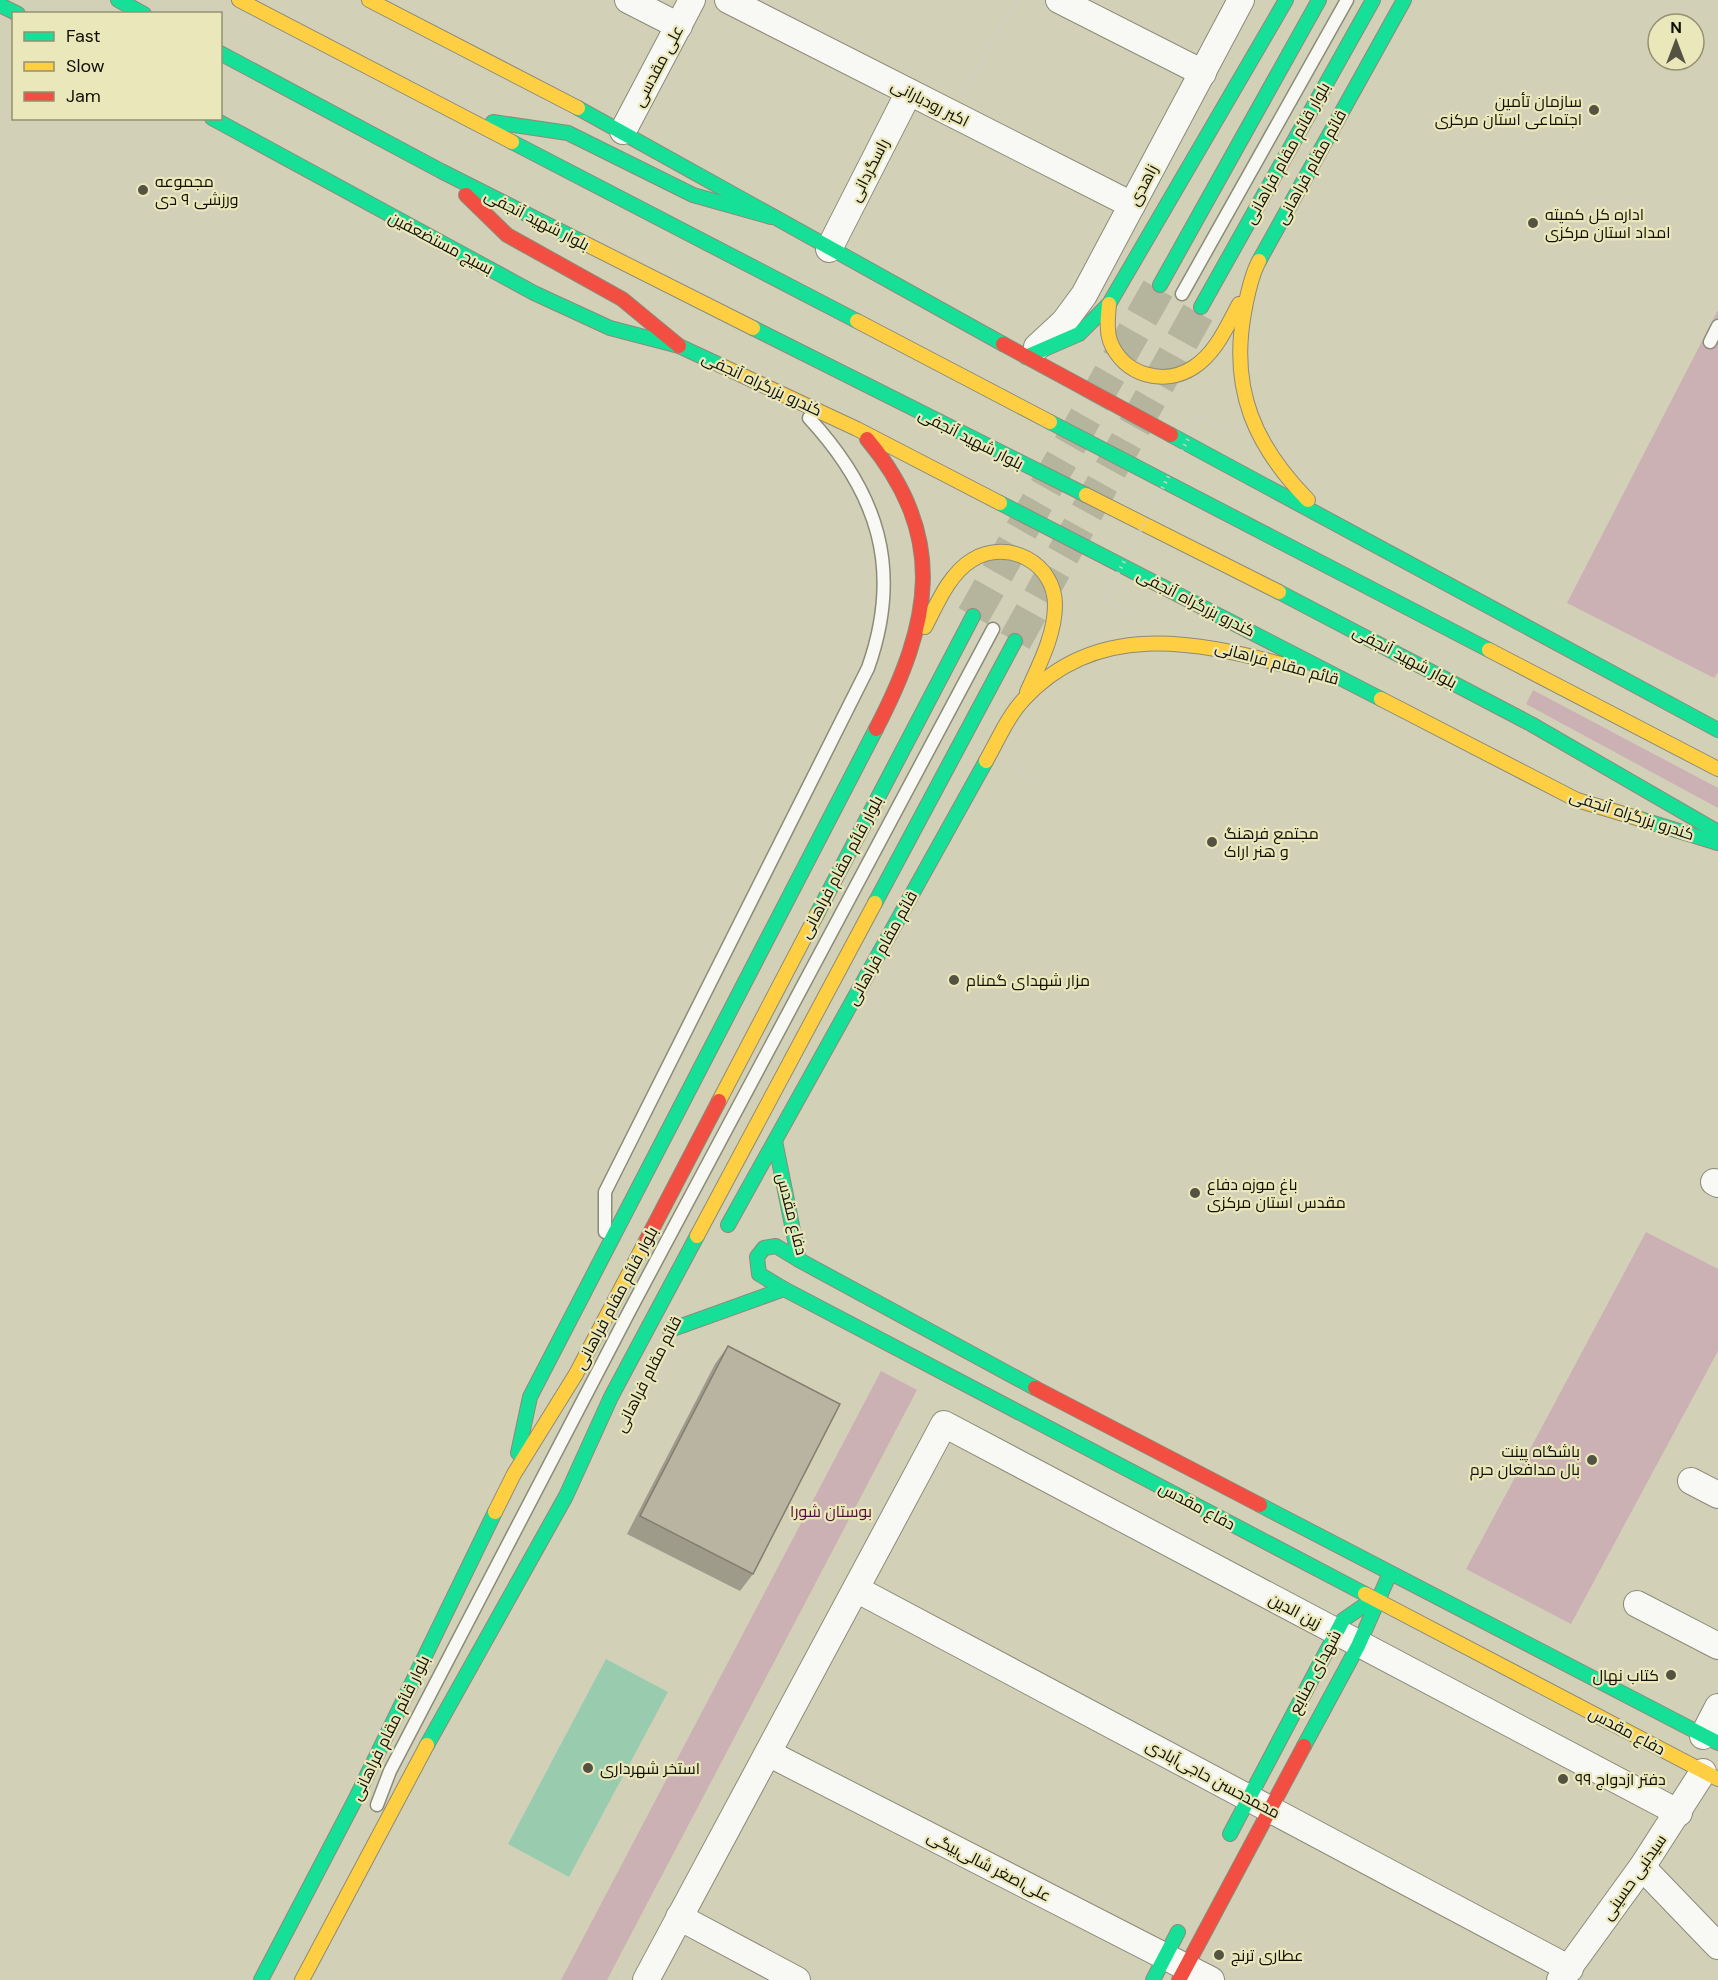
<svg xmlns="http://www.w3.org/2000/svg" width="1718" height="1980" viewBox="0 0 1718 1980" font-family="'DM Sans',Cairo,sans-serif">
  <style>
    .green { fill: #cbb1b4 }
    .water { fill: #99ccae }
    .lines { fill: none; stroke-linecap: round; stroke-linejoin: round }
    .secondary-tunnel { stroke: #b5b49d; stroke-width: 33; stroke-dasharray: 33 16; stroke-linecap: butt }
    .lane-casing { stroke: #8c8b78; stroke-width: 15 }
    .street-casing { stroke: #8c8b78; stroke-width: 28 }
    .fast-casing { stroke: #8c8b78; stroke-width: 16 }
    .slow-casing { stroke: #8c8b78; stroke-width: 16 }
    .jam-casing { stroke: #8c8b78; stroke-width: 16 }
    .path { stroke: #cdcdc6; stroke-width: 4; stroke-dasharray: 1.5 4.5; stroke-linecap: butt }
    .lane { stroke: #f8f8f4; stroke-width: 12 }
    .street { stroke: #f8f8f4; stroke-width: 26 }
    .fast { stroke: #16e098; stroke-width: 14 }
    .slow { stroke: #ffcf43; stroke-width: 14 }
    .jam { stroke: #f24e42; stroke-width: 14 }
    .path-bridge { stroke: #cdcdc6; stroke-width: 4; stroke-dasharray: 1.5 4.5; stroke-linecap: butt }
    .wall { fill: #9e9b8a }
    .building { fill: #b8b4a1; stroke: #817e71; stroke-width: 1.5 }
    .poi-dot { fill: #545342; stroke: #eae8bb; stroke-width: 2 }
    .labels { text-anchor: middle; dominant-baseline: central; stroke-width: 4.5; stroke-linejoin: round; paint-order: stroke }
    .street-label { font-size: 16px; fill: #100f02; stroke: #eae8bb }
    .poi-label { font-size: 16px; fill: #100f02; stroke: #eae8bb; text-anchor: start }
    .park-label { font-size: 16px; fill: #570e3f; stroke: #eae8bb }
  </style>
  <rect width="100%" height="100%" fill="#d2d1b8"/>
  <g class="green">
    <path d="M1718 310V672L1714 678 1567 603Z"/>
    <path d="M1533 690 1718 788V808L1526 704Z"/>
    <path d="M1646 1232 1718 1269V1351L1571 1624 1466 1569Z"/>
    <path d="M881 1371 917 1390 607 1980H561Z"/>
  </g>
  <path class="water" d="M606 1659 668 1692 569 1877 508 1844Z"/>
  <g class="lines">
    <g class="secondary-tunnel">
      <path d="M973 616 1160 285"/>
      <path d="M1015 641 1201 307"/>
    </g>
    <defs>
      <g id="lane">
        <path d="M1182 294 1347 0"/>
        <path d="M1710 342 1718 326"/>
        <path d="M605 1232V1192L868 668C903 569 878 493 809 418"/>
        <path d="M377 1805 390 1771 630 1310 993 629"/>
      </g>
      <g id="street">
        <path d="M628 0 679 26"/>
        <path d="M728 0 1132 205"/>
        <path d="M1059 0 1203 73"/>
        <path d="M623 131 692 0"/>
        <path d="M829 249 909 92"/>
        <path d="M1037 347 1064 322 1084 295 1241 0"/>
        <path d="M1714 1182 1718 1184"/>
        <path d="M1691 1481 1718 1495"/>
        <path d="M856 1589 1570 1969"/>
        <path d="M1637 1604 1718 1646"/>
        <path d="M1703 1736 1718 1707"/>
        <path d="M768 1753 1211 1980"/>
        <path d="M1642 1867 1718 1946"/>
        <path d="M679 1917 797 1980"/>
        <path d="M646 1980 944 1424 1679 1813"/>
        <path d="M1560 1980 1642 1867 1703 1772"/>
      </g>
      <g id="fast">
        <path d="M118 0 144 14"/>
        <path d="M0 5 18 14"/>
        <path d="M220 53 441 171 582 242"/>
        <path d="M578 108 1003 344"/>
        <path d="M212 118 534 293 610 328 679 346 722 366"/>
        <path d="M493 122 568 133 693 195 771 217"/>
        <path d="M512 142 857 321"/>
        <path d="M1259 261 1404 0"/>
        <path d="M1160 285 1319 0"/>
        <path d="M1201 307 1373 0"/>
        <path d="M753 328 1086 495"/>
        <path d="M1026 357 1079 334 1109 304 1286 0"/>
        <path d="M1050 422 1489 650"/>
        <path d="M1171 435 1718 730"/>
        <path d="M1000 503 1381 699"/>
        <path d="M1279 592 1531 724 1718 832"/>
        <path d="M1640 819 1718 843"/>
        <path d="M875 903 1015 641"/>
        <path d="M817 914 973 616"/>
        <path d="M775 1141 799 1260 1035 1388"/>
        <path d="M728 1225 986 761"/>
        <path d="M784 1289 759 1274 757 1257 764 1248 776 1246 799 1260"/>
        <path d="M670 1330 784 1289 1365 1594"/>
        <path d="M518 1453 530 1397 876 729"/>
        <path d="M1260 1505 1718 1743"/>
        <path d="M427 1745 566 1496 611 1397 697 1236"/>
        <path d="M1304 1746 1358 1646 1387 1580"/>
        <path d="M1230 1834 1343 1620 1375 1598"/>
        <path d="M261 1980 355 1800 495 1512"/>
        <path d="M1153 1980 1178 1932"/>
      </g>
      <g id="slow">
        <path d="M239 0 512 142"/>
        <path d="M369 0 578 108"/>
        <path d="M582 242 753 328"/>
        <path d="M1259 261C1251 276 1247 296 1244 313 1230 390 1255 446 1308 500"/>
        <path d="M1109 304C1108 316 1106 329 1110 341 1123 375 1164 387 1194 367 1216 353 1227 326 1239 304"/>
        <path d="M857 321 1050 422"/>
        <path d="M722 366 857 429 1000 503"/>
        <path d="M1086 495 1279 592"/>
        <path d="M925 627C937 604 949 574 972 560 1008 538 1055 563 1055 605 1055 635 1039 665 1027 692"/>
        <path d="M1489 650 1718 769"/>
        <path d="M1381 699 1577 800 1640 819"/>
        <path d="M986 761C998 740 1008 716 1024 699 1096 621 1194 641 1285 665"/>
        <path d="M719 1101 817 914"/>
        <path d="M697 1236 875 903"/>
        <path d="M495 1512 514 1474 576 1374 646 1241"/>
        <path d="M1365 1594 1718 1779"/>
        <path d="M302 1980 427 1745"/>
      </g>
      <g id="jam">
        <path d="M466 195 507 235 622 299 679 346"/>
        <path d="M1003 344 1171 435"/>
        <path d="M867 439C949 537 931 623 876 729"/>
        <path d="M646 1241 719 1101"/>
        <path d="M1035 1388 1260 1505"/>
        <path d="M1179 1980 1304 1746"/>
      </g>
    </defs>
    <use href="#lane" class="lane-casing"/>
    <use href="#street" class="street-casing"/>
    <use href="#fast" class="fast-casing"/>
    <use href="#slow" class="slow-casing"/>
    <use href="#jam" class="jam-casing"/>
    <g class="path">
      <path d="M963 95 1017 0"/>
      <path d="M1200 416 1227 430"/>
      <path d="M1104 600 1131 614"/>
      <path d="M1012 766 1033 780"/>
      <path d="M617 1980 916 1411 931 1395"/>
    </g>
    <use href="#lane" class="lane"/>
    <use href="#street" class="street"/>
    <use href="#fast" class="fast"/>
    <use href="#slow" class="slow"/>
    <use href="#jam" class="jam"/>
    <path class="path-bridge" d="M1104 600 1200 416"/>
  </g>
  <path class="wall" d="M728 1346 753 1574 740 1591 627 1534 715 1364Z"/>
  <path class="building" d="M728 1346 840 1404 753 1574 640 1516Z"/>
  <g class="poi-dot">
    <circle cx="1594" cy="110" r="6"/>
    <circle cx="143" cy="190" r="6"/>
    <circle cx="1533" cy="223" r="6"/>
    <circle cx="1212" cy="842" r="6"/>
    <circle cx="954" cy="980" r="6"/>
    <circle cx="1195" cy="1193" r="6"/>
    <circle cx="1592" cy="1460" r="6"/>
    <circle cx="1671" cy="1675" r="6"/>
    <circle cx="588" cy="1768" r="6"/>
    <circle cx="1563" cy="1779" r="6"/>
    <circle cx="1219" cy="1955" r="6"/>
  </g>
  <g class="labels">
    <g class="street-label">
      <text transform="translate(658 66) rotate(-62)">علی مقدسی</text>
      <text transform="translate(930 103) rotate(27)">اکبر رودبارانی</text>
      <text transform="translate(1287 153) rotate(-61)">بلوار قائم مقام فراهانی</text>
      <text transform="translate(1311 167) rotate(-61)">قائم مقام فراهانی</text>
      <text transform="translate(869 170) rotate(-63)">راسگردانی</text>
      <text transform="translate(1143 185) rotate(-62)">زاهدی</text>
      <text transform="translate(537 220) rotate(27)">بلوار شهید آنجفی</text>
      <text transform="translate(441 243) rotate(28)">بسیج مستضعفین</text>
      <text transform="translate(762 384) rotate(25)">کندرو بزرگراه آنجفی</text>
      <text transform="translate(971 439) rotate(27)">بلوار شهید آنجفی</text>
      <text transform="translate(1196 603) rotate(27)">کندرو بزرگراه آنجفی</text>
      <text transform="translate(1405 657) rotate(28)">بلوار شهید آنجفی</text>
      <text transform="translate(1277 663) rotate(15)">قائم مقام فراهانی</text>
      <text transform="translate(1632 815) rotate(18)">کندرو بزرگراه آنجفی</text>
      <text transform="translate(841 867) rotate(-62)">بلوار قائم مقام فراهانی</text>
      <text transform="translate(882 948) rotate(-61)">قائم مقام فراهانی</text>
      <text transform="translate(792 1214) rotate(76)">دفاع مقدس</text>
      <text transform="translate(616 1298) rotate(-62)">بلوار قائم مقام فراهانی</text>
      <text transform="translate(648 1374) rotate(-63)">قائم مقام فراهانی</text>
      <text transform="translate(1197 1506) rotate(28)">دفاع مقدس</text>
      <text transform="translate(1295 1611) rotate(28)">زین الدین</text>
      <text transform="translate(1315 1672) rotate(-62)">شهدای صنایع</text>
      <text transform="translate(390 1728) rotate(-64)">بلوار قائم مقام فراهانی</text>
      <text transform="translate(1627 1731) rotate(28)">دفاع مقدس</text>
      <text transform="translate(1213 1779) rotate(28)">محمدحسن حاجی‌آبادی</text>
      <text transform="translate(989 1866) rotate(27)">علی‌اصغر شالی‌بیگی</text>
      <text transform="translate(1634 1877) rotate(-55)">سیدنبی حسینی</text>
    </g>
    <g class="poi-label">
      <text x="1582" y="101" text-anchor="end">سازمان تأمین<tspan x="1582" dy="18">اجتماعی استان مرکزی</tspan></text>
      <text x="155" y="181">مجموعه<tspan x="155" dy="18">ورزشی ۹ دی</tspan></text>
      <text x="1545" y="214">اداره کل کمیته<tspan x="1545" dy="18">امداد استان مرکزی</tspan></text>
      <text x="1224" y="833">مجتمع فرهنگ<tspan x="1224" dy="18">و هنر اراک</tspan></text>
      <text x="966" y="980">مزار شهدای گمنام</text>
      <text x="1207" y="1184">باغ موزه دفاع<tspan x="1207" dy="18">مقدس استان مرکزی</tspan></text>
      <text x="1580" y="1451" text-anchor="end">باشگاه پینت<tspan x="1580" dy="18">بال مدافعان حرم</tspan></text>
      <text x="1659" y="1675" text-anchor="end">کتاب نهال</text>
      <text x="600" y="1768">استخر شهرداری</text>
      <text x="1575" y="1779">دفتر ازدواج ۹۹</text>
      <text x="1231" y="1955">عطاری ترنج</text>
    </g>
    <g class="park-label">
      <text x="831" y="1511">بوستان شورا</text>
    </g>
  </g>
  <rect x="12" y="12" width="210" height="108" fill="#eae8bb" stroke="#939171" stroke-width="1.5"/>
  <rect x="24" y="32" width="30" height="9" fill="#16e098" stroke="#939171" stroke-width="1.5"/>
  <text x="66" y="42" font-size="18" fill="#100f02">Fast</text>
  <rect x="24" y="62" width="30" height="9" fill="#ffcf43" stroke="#939171" stroke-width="1.5"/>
  <text x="66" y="72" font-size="18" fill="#100f02">Slow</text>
  <rect x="24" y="92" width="30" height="9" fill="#f24e42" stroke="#939171" stroke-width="1.5"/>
  <text x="66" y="102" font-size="18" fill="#100f02">Jam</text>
  <g transform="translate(1676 42)"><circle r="28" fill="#eae8bb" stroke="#939171" stroke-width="1.5"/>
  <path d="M0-4.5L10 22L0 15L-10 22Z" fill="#545342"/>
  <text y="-9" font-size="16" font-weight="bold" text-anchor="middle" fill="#100f02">N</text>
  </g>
</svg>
